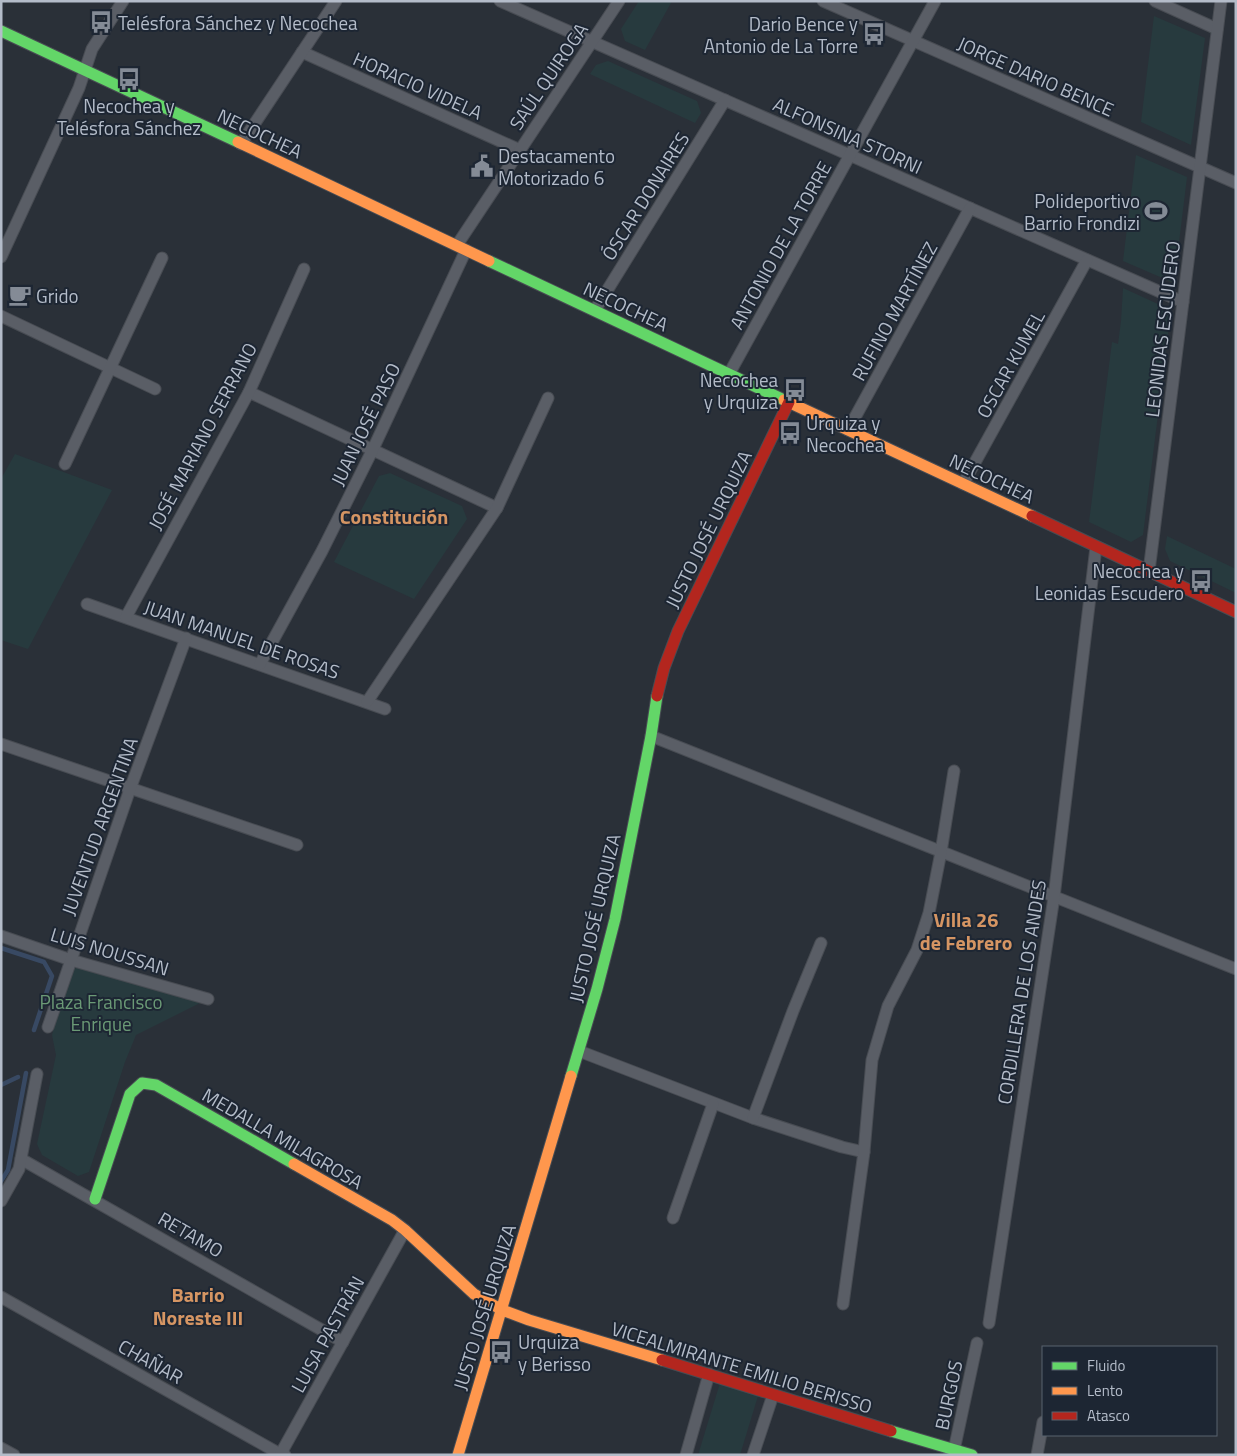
<svg xmlns="http://www.w3.org/2000/svg" width="1237" height="1456" viewBox="0 0 1237 1456" font-family="'Titillium Web',sans-serif">
  <style>
    .green { fill: #273a3e }
    .lines { fill: none; stroke-linecap: round; stroke-linejoin: round }
    .stream { stroke: #384963; stroke-width: 4.5 }
    .street-casing { stroke: #484c53; stroke-width: 13 }
    .fast-casing { stroke: #484c53; stroke-width: 13 }
    .slow-casing { stroke: #484c53; stroke-width: 13 }
    .jam-casing { stroke: #484c53; stroke-width: 13 }
    .street { stroke: #5a5e66; stroke-width: 11 }
    .fast { stroke: #63d668; stroke-width: 11 }
    .slow { stroke: #ff974d; stroke-width: 11 }
    .jam { stroke: #b3261e; stroke-width: 11 }
    .labels { text-anchor: middle; dominant-baseline: central; stroke-width: 4; stroke-linejoin: round; paint-order: stroke }
    .poi-label { font-size: 19px; fill: #b4bcc9; stroke: #1d2633; text-anchor: start }
    .street-label { font-size: 19px; fill: #b4bcc9; stroke: #1d2633 }
    .park-label { font-size: 19px; fill: #6b9a76; stroke: #1d2633 }
    .neighbourhood-label { font-size: 20px; font-weight: bold; fill: #d59563; stroke: #1d2633 }
  </style>
  <rect width="100%" height="100%" fill="#2a3038"/>
  <g class="green">
    <path d="M639 1H672L645 50 625 41 621 29Z"/>
    <path d="M1154 16 1205 38 1191 145 1141 122Z"/>
    <path d="M608 61 697 101 701 113 695 123 590 74 596 65Z"/>
    <path d="M1136 155 1187 177 1174 283 1123 261Z"/>
    <path d="M1123 288 1171 310 1143 535 1131 542 1089 522 1112 342 1118 344 1121 321Z"/>
    <path d="M15 454 112 490 28 649 1 640V479Z"/>
    <path d="M390 473 462 506 467 519 414 599 334 562 379 476Z"/>
    <path d="M1167 536 1236 569V593L1170 561 1165 549Z"/>
    <path d="M71 960 208 999 136 1035 125 1062 89 1172 78 1176 42 1155 37 1144 56 1055 52 1035Z"/>
    <path d="M720 1383 758 1396 740 1455H698Z"/>
  </g>
  <g class="lines">
    <g class="stream">
      <path d="M1 948 44 962 52 976 34 1030"/>
      <path d="M1 1085 18 1077"/>
      <path d="M1 1181 8 1170 26 1073"/>
    </g>
    <defs>
      <g id="street">
        <path d="M500 1 1183 302"/>
        <path d="M823 1 1236 183"/>
        <path d="M1155 1 1217 29"/>
        <path d="M302 52 520 150"/>
        <path d="M241 144 336 1"/>
        <path d="M457 245 619 1"/>
        <path d="M1 257 79 88 92 49 123 1"/>
        <path d="M595 310 725 100"/>
        <path d="M1 316 155 389"/>
        <path d="M729 374 935 1"/>
        <path d="M249 392 497 508"/>
        <path d="M848 430 970 208"/>
        <path d="M65 464 162 258"/>
        <path d="M963 484 1087 260"/>
        <path d="M1149 571 1221 1"/>
        <path d="M87 604 385 709"/>
        <path d="M126 617 249 392 304 269"/>
        <path d="M260 664 322 551 373 449 466 250"/>
        <path d="M367 702 497 508 548 398"/>
        <path d="M651 736 1236 969"/>
        <path d="M1 744 297 845"/>
        <path d="M1 936 71 960 208 999"/>
        <path d="M48 1027 130 789 186 638"/>
        <path d="M579 1051 753 1118 842 1147 864 1152"/>
        <path d="M753 1118 793 1011 821 943"/>
        <path d="M21 1159 343 1342"/>
        <path d="M1 1201 19 1169 37 1074"/>
        <path d="M673 1218 713 1104"/>
        <path d="M1 1297 280 1454 285 1455"/>
        <path d="M843 1304 864 1152 872 1060 888 1006 917 950 929 913 941 852 954 771"/>
        <path d="M989 1323 1054 897 1096 547"/>
        <path d="M1 1448 14 1455"/>
        <path d="M280 1455 405 1230"/>
        <path d="M686 1455 709 1374"/>
        <path d="M753 1455 773 1395"/>
        <path d="M953 1455 977 1343"/>
        <path d="M1037 1455 1043 1422"/>
      </g>
      <g id="fast">
        <path d="M1 31 238 142"/>
        <path d="M489 261 784 400"/>
        <path d="M571 1076 597 989 615 919 651 736 657 696"/>
        <path d="M95 1199 130 1094 142 1083 156 1085 294 1164"/>
        <path d="M891 1431 972 1455"/>
      </g>
      <g id="slow">
        <path d="M238 142 489 261"/>
        <path d="M784 400 1032 516"/>
        <path d="M294 1164 392 1220 405 1230 474 1294 502 1310 529 1320 662 1360"/>
        <path d="M458 1455 571 1076"/>
      </g>
      <g id="jam">
        <path d="M1032 516 1236 612"/>
        <path d="M657 696 664 668 678 631 789 402"/>
        <path d="M662 1360 891 1431"/>
      </g>
    </defs>
    <use href="#street" class="street-casing"/>
    <use href="#fast" class="fast-casing"/>
    <use href="#slow" class="slow-casing"/>
    <use href="#jam" class="jam-casing"/>
    <use href="#street" class="street"/>
    <use href="#fast" class="fast"/>
    <use href="#slow" class="slow"/>
    <use href="#jam" class="jam"/>
  </g>
  <defs>
    <symbol id="bus-bare" viewBox="-9 -9 18 18"><path d="M-5-6H5V4H4V6H2V4H-2V6H-4V4H-5ZM-3.5-4V0h7V-4ZM-3.5 1.2v1.5H-2V1.2ZM2 1.2v1.5H3.5V1.2Z" fill="#848b96" stroke="#1d2633" stroke-width="2.5" paint-order="stroke"/></symbol>
    <symbol id="civic-bare" viewBox="-9 -9 18 18"><path d="M-.6-6.5H3V-4.5H.6V-3L4-1V1h2V6H-6V1h2V-1L-.6-3ZM-1.2 2.5V6h2.4V2.5Z" fill="#848b96" stroke="#1d2633" stroke-width="2.5" paint-order="stroke"/></symbol>
    <symbol id="stadium-bare" viewBox="-9 -9 18 18"><path d="M0-5a6.5 5 0 1 0 0 10a6.5 5 0 1 0 0-10ZM-3.5-1.8h7v3.6h-7Z" fill="#848b96" stroke="#1d2633" stroke-width="2.5" paint-order="stroke"/></symbol>
    <symbol id="cafe-bare" viewBox="-9 -9 18 18"><path d="M-5.5-4.5H6V0H3Q3 3.5 0 3.5H-2.5Q-5.5 3.5-5.5 0ZM3-3.2v2h1.7v-2ZM-6 4.5H4V6H-6Z" fill="#848b96" stroke="#1d2633" stroke-width="2.5" paint-order="stroke"/></symbol>
  </defs>
  <g fill-rule="evenodd">
    <use href="#bus-bare" x="85" y="6" width="32" height="32"/>
    <use href="#bus-bare" x="858" y="18" width="32" height="32"/>
    <use href="#bus-bare" x="113" y="63" width="32" height="32"/>
    <use href="#civic-bare" x="466" y="150" width="32" height="32"/>
    <use href="#stadium-bare" x="1140" y="195" width="32" height="32"/>
    <use href="#cafe-bare" x="4" y="279" width="32" height="32"/>
    <use href="#bus-bare" x="779" y="374" width="32" height="32"/>
    <use href="#bus-bare" x="774" y="417" width="32" height="32"/>
    <use href="#bus-bare" x="1185" y="565" width="32" height="32"/>
    <use href="#bus-bare" x="485" y="1336" width="32" height="32"/>
  </g>
  <g class="labels">
    <g class="poi-label">
      <text x="118" y="22">Telésfora Sánchez y Necochea</text>
      <text x="858" y="23" text-anchor="end">Dario Bence y<tspan x="858" dy="22">Antonio de La Torre</tspan></text>
      <text x="129" y="105" text-anchor="middle">Necochea y<tspan x="129" dy="22">Telésfora Sánchez</tspan></text>
      <text x="498" y="155">Destacamento<tspan x="498" dy="22">Motorizado 6</tspan></text>
      <text x="1140" y="200" text-anchor="end">Polideportivo<tspan x="1140" dy="22">Barrio Frondizi</tspan></text>
      <text x="36" y="295">Grido</text>
      <text x="778" y="379" text-anchor="end">Necochea<tspan x="778" dy="22">y Urquiza</tspan></text>
      <text x="806" y="422">Urquiza y<tspan x="806" dy="22">Necochea</tspan></text>
      <text x="1184" y="570" text-anchor="end">Necochea y<tspan x="1184" dy="22">Leonidas Escudero</tspan></text>
      <text x="518" y="1341">Urquiza<tspan x="518" dy="22">y Berisso</tspan></text>
    </g>
    <g class="street-label">
      <text transform="translate(548 76) rotate(-56)">SAÚL QUIROGA</text>
      <text transform="translate(1036 76) rotate(24)">JORGE DARIO BENCE</text>
      <text transform="translate(418 85) rotate(24)">HORACIO VIDELA</text>
      <text transform="translate(260 133) rotate(25)">NECOCHEA</text>
      <text transform="translate(848 135) rotate(24)">ALFONSINA STORNI</text>
      <text transform="translate(645 196) rotate(-58)">ÓSCAR DONAIRES</text>
      <text transform="translate(780 245) rotate(-61)">ANTONIO DE LA TORRE</text>
      <text transform="translate(626 306) rotate(25)">NECOCHEA</text>
      <text transform="translate(894 311) rotate(-61)">RUFINO MARTÍNEZ</text>
      <text transform="translate(1162 329) rotate(-83)">LEONIDAS ESCUDERO</text>
      <text transform="translate(1010 364) rotate(-61)">OSCAR KUMEL</text>
      <text transform="translate(365 424) rotate(-64)">JUAN JOSÉ PASO</text>
      <text transform="translate(202 436) rotate(-62)">JOSÉ MARIANO SERRANO</text>
      <text transform="translate(992 478) rotate(25)">NECOCHEA</text>
      <text transform="translate(708 529) rotate(-64)">JUSTO JOSÉ URQUIZA</text>
      <text transform="translate(242 639) rotate(19)">JUAN MANUEL DE ROSAS</text>
      <text transform="translate(99 826) rotate(-70)">JUVENTUD ARGENTINA</text>
      <text transform="translate(594 918) rotate(-77)">JUSTO JOSÉ URQUIZA</text>
      <text transform="translate(110 951) rotate(17)">LUIS NOUSSAN</text>
      <text transform="translate(1021 992) rotate(-81)">CORDILLERA DE LOS ANDES</text>
      <text transform="translate(283 1138) rotate(30)">MEDALLA MILAGROSA</text>
      <text transform="translate(191 1234) rotate(30)">RETAMO</text>
      <text transform="translate(484 1307) rotate(-73)">JUSTO JOSÉ URQUIZA</text>
      <text transform="translate(327 1334) rotate(-61)">LUISA PASTRÁN</text>
      <text transform="translate(151 1361) rotate(29)">CHAÑAR</text>
      <text transform="translate(742 1367) rotate(17)">VICEALMIRANTE EMILIO BERISSO</text>
      <text transform="translate(948 1395) rotate(-78)">BURGOS</text>
    </g>
    <g class="park-label">
      <text x="101" y="1001">Plaza Francisco<tspan x="101" dy="22">Enrique</tspan></text>
    </g>
    <g class="neighbourhood-label">
      <text x="394" y="516">Constitución</text>
      <text x="966" y="919">Villa 26<tspan x="966" dy="23">de Febrero</tspan></text>
      <text x="198" y="1294">Barrio<tspan x="198" dy="23">Noreste III</tspan></text>
    </g>
  </g>
  <rect width="1237" height="1456" fill="none" stroke="#b4bcc9" stroke-width="5"/>
  <rect x="1042" y="1346" width="175" height="90" fill="#1d2633" stroke="#59626f"/>
  <rect x="1052" y="1362" width="25" height="8" fill="#63d668" stroke="#59626f"/>
  <text x="1087" y="1371" font-size="15" fill="#b4bcc9">Fluido</text>
  <rect x="1052" y="1387" width="25" height="8" fill="#ff974d" stroke="#59626f"/>
  <text x="1087" y="1396" font-size="15" fill="#b4bcc9">Lento</text>
  <rect x="1052" y="1412" width="25" height="8" fill="#b3261e" stroke="#59626f"/>
  <text x="1087" y="1421" font-size="15" fill="#b4bcc9">Atasco</text>
</svg>
